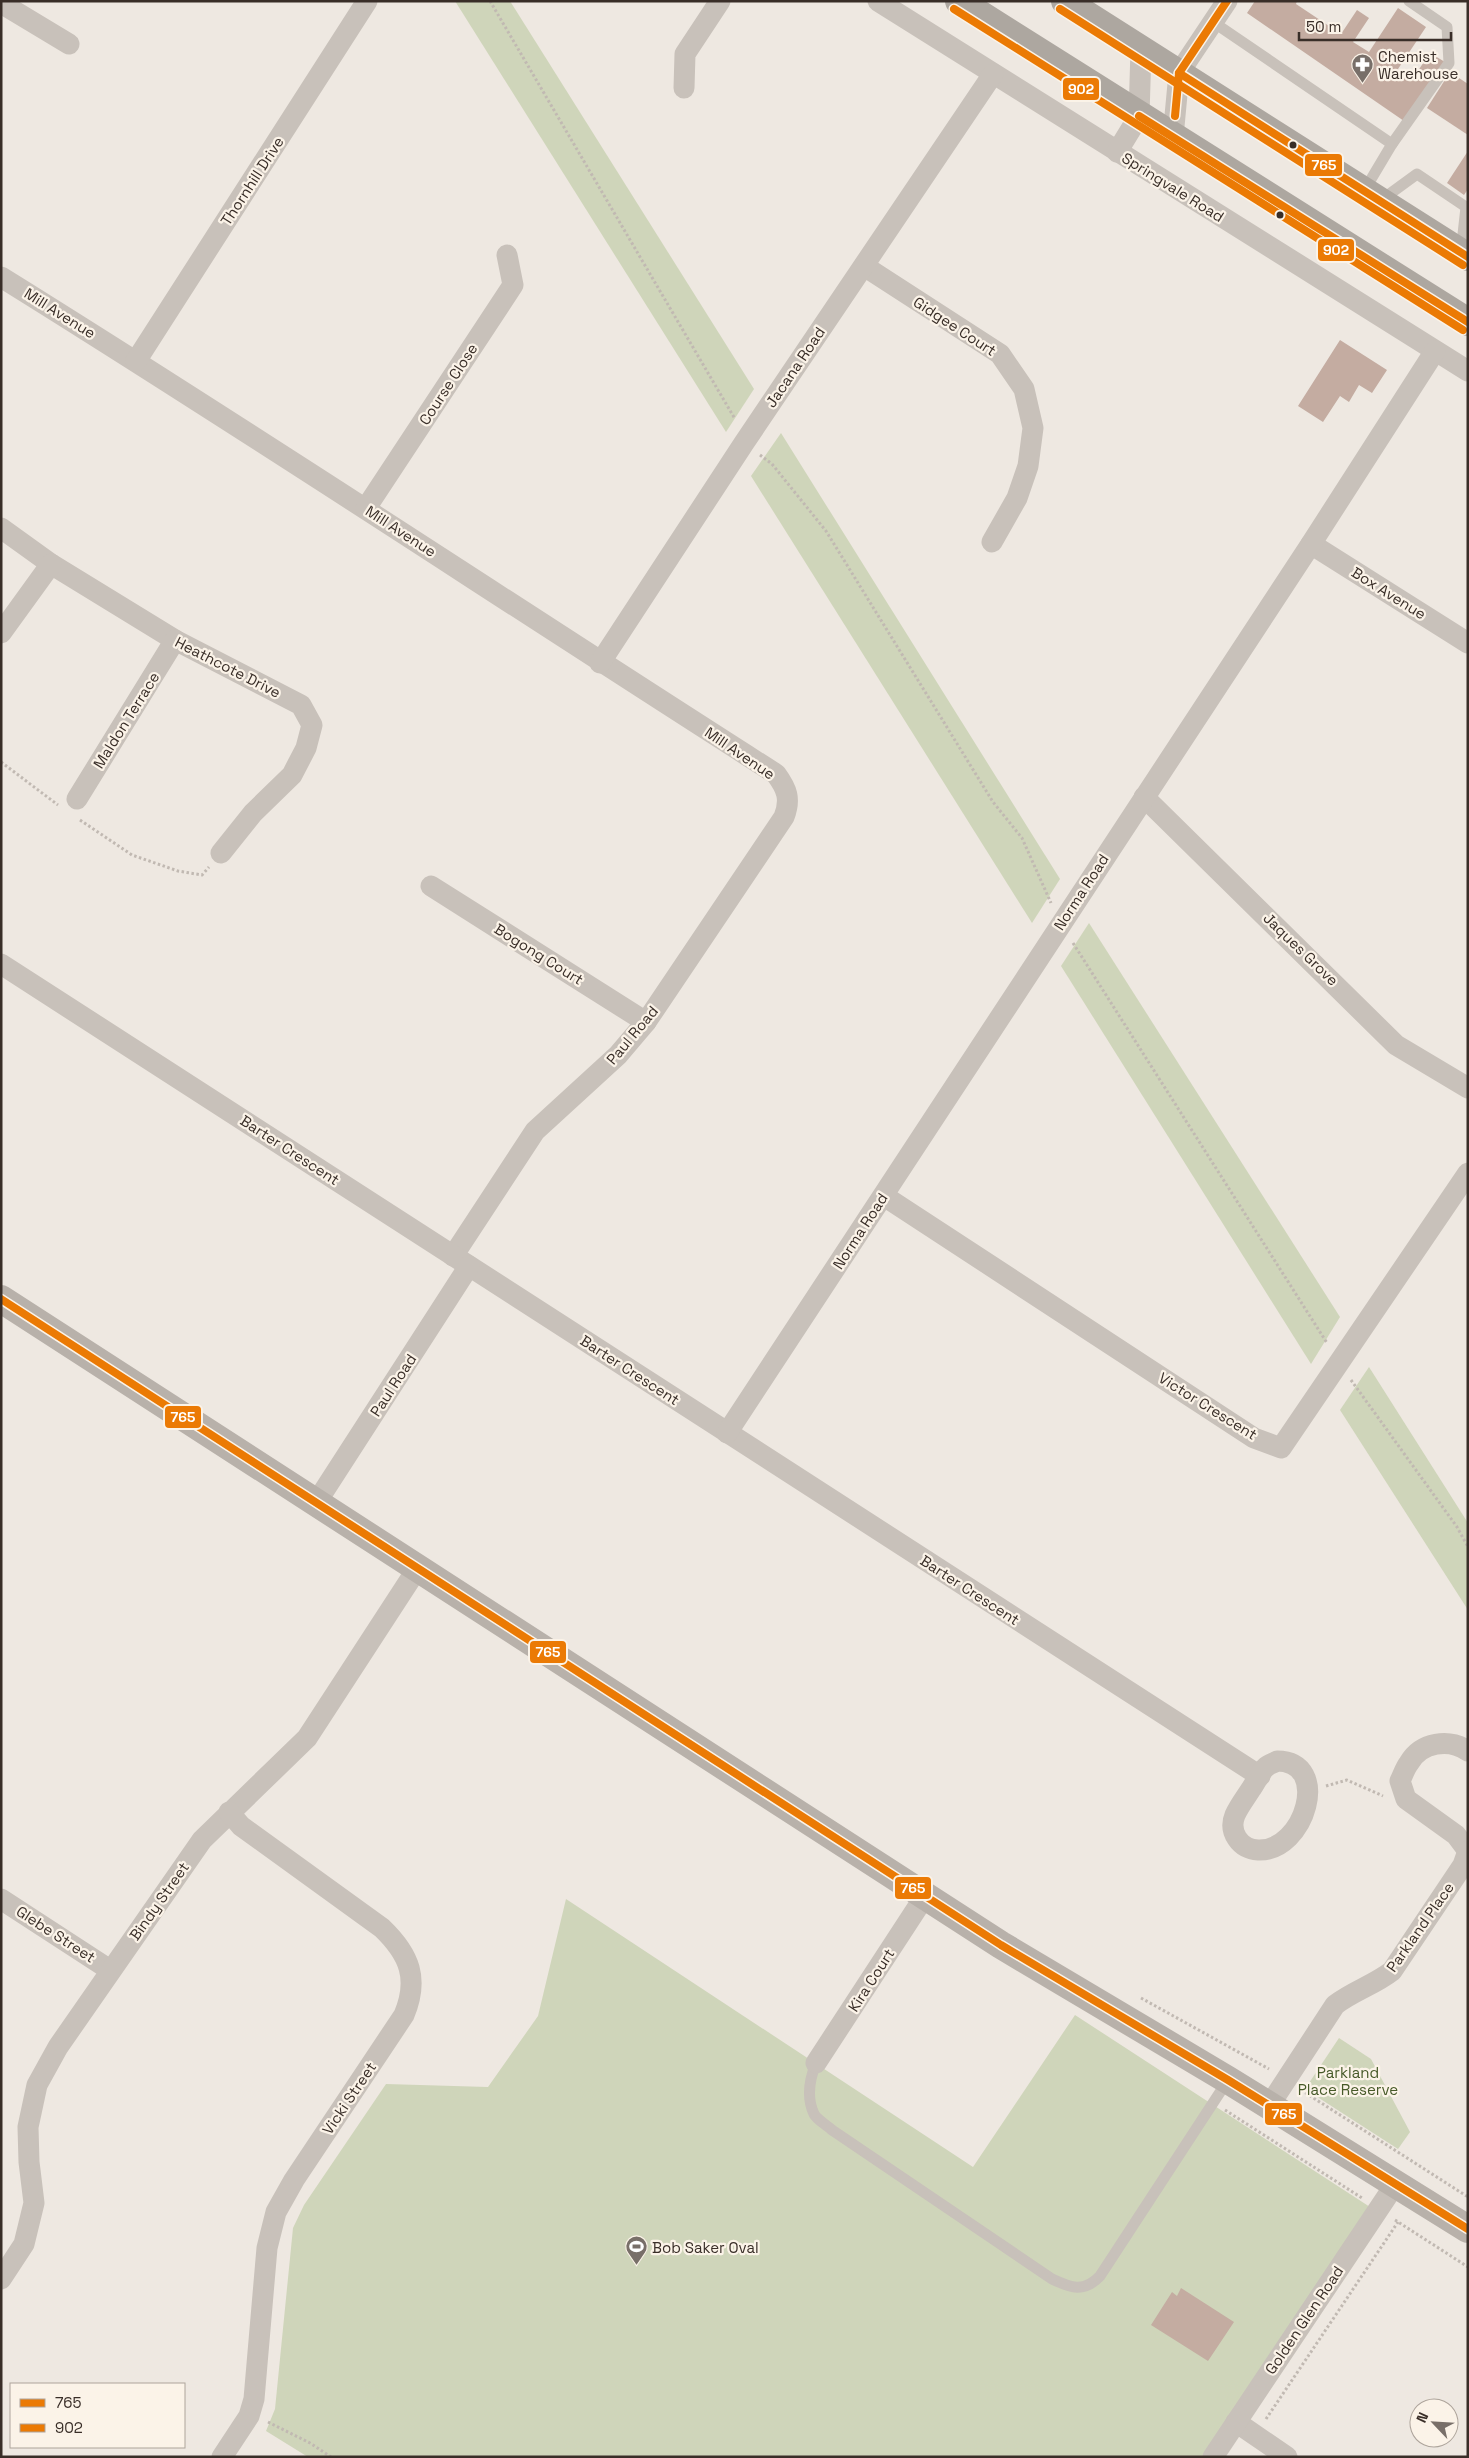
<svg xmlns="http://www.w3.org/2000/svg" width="1469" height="2458" viewBox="0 0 1469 2458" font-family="'Space Grotesk',sans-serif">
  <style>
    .green { fill: #cfd5ba }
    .building { fill: #c4aca1 }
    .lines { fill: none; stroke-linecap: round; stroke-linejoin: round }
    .path { stroke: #c1b9b2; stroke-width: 3; stroke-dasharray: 2.5 2.5; stroke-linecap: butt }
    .lane { stroke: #c8c1ba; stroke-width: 11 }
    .street { stroke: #c8c1ba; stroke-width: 21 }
    .secondary { stroke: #b8b1aa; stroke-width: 28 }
    .highway { stroke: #ada7a0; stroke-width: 28 }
    .bus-1-casing { stroke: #fbf3e8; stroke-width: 11 }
    .bus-2-casing { stroke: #fbf3e8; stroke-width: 11 }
    .bus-1 { stroke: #eb7a04; stroke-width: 8 }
    .bus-2 { stroke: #eb7a04; stroke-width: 8 }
    .bus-dot { fill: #392e28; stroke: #fbf3e8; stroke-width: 2 }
    .labels { text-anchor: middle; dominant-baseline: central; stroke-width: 4.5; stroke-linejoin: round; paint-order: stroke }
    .poi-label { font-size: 15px; fill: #392e28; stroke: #fbf3e8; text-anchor: start }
    .street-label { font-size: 15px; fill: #392e28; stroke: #fbf3e8 }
    .park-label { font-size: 15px; fill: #475a29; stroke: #fbf3e8 }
    .line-badge { stroke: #fbf3e8; stroke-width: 2 }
    .badge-label { font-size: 14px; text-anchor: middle; font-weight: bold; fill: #fff }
  </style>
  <rect width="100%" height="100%" fill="#eee8e1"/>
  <g class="green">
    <path d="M455 1H510L754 389 726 432Z"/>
    <path d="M781 433 1060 879 1032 923 751 476Z"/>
    <path d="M1089 923 1340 1317 1311 1364 1061 966Z"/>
    <path d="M1369 1367 1468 1523V1610L1340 1410Z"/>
    <path d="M566 1899 973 2167 1075 2015 1370 2207 1202 2457H308L266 2431 275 2409 293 2228 304 2205 386 2084 488 2087 538 2016Z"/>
    <path d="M1339 2038 1371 2059 1410 2132 1398 2149 1305 2089Z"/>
  </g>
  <g class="building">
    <path d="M1255 1H1297L1296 4 1341 34 1357 10 1369 18 1353 42 1369 52 1398 8 1426 27 1396 72 1411 81 1430 53 1445 62 1404 121 1247 13Z"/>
    <path d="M1450 72 1468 84V135L1427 108Z"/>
    <path d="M1468 151V189L1464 195 1447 183Z"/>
    <path d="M1340 340 1387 370 1372 393 1359 385 1349 402 1340 396 1323 422 1298 406Z"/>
    <path d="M1181 2288 1234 2322 1208 2361 1151 2325 1172 2292 1177 2296Z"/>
  </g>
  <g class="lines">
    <g class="path">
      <path d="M490 1 735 419"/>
      <path d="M760 455 772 464 826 531 993 802 1022 838 1051 903"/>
      <path d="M1 762 58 805"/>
      <path d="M80 820 132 855 178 871 202 875 209 867"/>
      <path d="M1073 943 1327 1343"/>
      <path d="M1351 1380 1457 1527 1468 1547"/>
      <path d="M1326 1786 1347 1780 1383 1796"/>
      <path d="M1141 1998 1269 2069"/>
      <path d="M1301 2090 1468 2197"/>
      <path d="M1225 2110 1362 2198"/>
      <path d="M1395 2220 1468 2267"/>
      <path d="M1266 2419 1398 2222"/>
      <path d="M268 2422 310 2443 331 2457"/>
    </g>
    <g class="lane">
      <path d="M1213 22 1392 144 1364 191"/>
      <path d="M1392 144 1449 63 1447 27 1409 1"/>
      <path d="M1380 201 1417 174 1466 207 1461 252"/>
      <path d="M816 2063C810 2078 806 2097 814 2114 817 2120 827 2125 832 2130L1052 2279C1071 2288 1084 2293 1100 2276L1228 2080"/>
    </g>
    <g class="street">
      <path d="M878 1 1468 371"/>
      <path d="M1 3 69 44"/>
      <path d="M684 88 685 54 720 1"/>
      <path d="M1173 137 1179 73 1227 1"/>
      <path d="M1117 152 1139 116 1141 49"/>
      <path d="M864 266 1000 354 1024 389 1033 428 1028 466 1017 498 992 542"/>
      <path d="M1 277C262 439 517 609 776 774 787 789 791 799 784 817L646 1022 618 1055 535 1131 453 1256"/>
      <path d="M136 361 367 1"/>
      <path d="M366 508 513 285 507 255"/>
      <path d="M1 528 51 564 175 640 301 705 312 725 306 748 292 775 253 813 221 853"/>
      <path d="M1311 544 1468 643"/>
      <path d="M1 633 51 564"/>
      <path d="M600 663 744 443 993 74"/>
      <path d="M1144 797 1396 1045 1468 1088"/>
      <path d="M77 799 175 640"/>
      <path d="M431 886 646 1022"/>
      <path d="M1 964 1260 1776"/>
      <path d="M884 1196 1254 1438 1281 1448 1468 1173"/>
      <path d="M727 1433 1311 544 1435 351"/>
      <path d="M316 1503 469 1266"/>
      <path d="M1277 1761C1332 1761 1305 1852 1258 1850 1240 1849 1228 1832 1235 1815 1239 1806 1246 1797 1251 1789 1256 1782 1260 1772 1266 1767 1269 1764 1274 1763 1277 1761Z"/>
      <path d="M1468 1851 1456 1835 1406 1799 1400 1781C1403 1775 1405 1768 1409 1763 1421 1742 1449 1738 1468 1751"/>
      <path d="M1 1899 110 1970"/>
      <path d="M816 2063 925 1896"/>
      <path d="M1269 2106 1335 2005C1353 1991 1374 1985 1392 1971L1463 1865 1468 1851"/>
      <path d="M1 2279 24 2244 34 2203 29 2162 28 2127 37 2085 58 2047 202 1840 307 1738 417 1569"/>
      <path d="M1236 2422 1287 2457"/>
      <path d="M222 2457 249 2416 254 2399 267 2248 276 2212 294 2180 404 2015C419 1979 410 1955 382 1928L241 1826 229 1812"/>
      <path d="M1213 2457 1396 2183"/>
    </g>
    <path class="secondary" d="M1 1299 1001 1945 1228 2080 1468 2229"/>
    <g class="highway">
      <path d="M959 1 1468 322"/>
      <path d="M1065 1 1468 257"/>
    </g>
    <defs>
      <g id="bus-1">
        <path d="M1179 73 1468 257"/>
        <path d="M1139 116 1468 322"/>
        <path d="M1175 116 1179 73 1227 1"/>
        <path d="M1 1299 1001 1945 1228 2080 1468 2229"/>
      </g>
      <g id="bus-2">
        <path d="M954 9 1463 330"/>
        <path d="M1060 9 1463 265"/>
      </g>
    </defs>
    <use href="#bus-1" class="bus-1-casing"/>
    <use href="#bus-2" class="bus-2-casing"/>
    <use href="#bus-1" class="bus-1"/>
    <use href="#bus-2" class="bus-2"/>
  </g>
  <defs>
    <symbol id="pharmacy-pin" viewBox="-11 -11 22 30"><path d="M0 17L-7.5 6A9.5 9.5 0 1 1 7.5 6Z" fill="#786f69" stroke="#fbf3e8"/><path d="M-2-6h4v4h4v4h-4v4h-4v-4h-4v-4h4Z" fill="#fff"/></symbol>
    <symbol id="stadium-pin" viewBox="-11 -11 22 30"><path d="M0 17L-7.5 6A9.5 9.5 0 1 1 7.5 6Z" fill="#786f69" stroke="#fbf3e8"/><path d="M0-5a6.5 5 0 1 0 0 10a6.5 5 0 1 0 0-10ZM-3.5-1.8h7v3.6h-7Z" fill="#fff"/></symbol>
  </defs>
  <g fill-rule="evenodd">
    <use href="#pharmacy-pin" x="1350" y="52" width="25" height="34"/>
    <use href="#stadium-pin" x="624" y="2234" width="25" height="34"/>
  </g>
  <g class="bus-dot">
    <circle cx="1293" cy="145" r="4.5"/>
    <circle cx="1280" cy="215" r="4.5"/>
  </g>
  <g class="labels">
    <g class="poi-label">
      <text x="1378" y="56">Chemist<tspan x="1378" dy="17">Warehouse</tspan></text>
      <text x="652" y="2247">Bob Saker Oval</text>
    </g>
    <g class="street-label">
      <text transform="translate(252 181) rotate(-57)">Thornhill Drive</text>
      <text transform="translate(1173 187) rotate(32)">Springvale Road</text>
      <text transform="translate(60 313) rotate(32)">Mill Avenue</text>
      <text transform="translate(955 326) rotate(33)">Gidgee Court</text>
      <text transform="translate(795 367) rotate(-56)">Jacana Road</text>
      <text transform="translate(448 384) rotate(-57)">Course Close</text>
      <text transform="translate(401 531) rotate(33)">Mill Avenue</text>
      <text transform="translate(1389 593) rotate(32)">Box Avenue</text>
      <text transform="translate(228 667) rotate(27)">Heathcote Drive</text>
      <text transform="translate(126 720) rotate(-58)">Maldon Terrace</text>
      <text transform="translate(740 753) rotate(34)">Mill Avenue</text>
      <text transform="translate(1081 892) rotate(-57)">Norma Road</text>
      <text transform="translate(1301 949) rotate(44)">Jaques Grove</text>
      <text transform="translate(539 954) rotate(32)">Bogong Court</text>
      <text transform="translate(632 1035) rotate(-50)">Paul Road</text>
      <text transform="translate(290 1150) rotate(33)">Barter Crescent</text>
      <text transform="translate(860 1231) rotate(-57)">Norma Road</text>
      <text transform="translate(630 1370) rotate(33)">Barter Crescent</text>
      <text transform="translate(393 1385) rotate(-57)">Paul Road</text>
      <text transform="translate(1208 1406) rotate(32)">Victor Crescent</text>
      <text transform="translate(970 1590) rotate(33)">Barter Crescent</text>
      <text transform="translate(159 1901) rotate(-55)">Bindy Street</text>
      <text transform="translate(1420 1927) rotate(-55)">Parkland Place</text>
      <text transform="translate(56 1934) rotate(33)">Glebe Street</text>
      <text transform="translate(871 1980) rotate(-57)">Kira Court</text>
      <text transform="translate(349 2098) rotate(-56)">Vicki Street</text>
      <text transform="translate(1304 2320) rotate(-56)">Golden Glen Road</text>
    </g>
    <g class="park-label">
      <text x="1348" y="2072">Parkland<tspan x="1348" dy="17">Place Reserve</tspan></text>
    </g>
  </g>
  <g class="line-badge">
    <rect x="1062" y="77" width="38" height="24" rx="5" fill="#eb7a04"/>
    <rect x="1304" y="153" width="39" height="24" rx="5" fill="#eb7a04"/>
    <rect x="1317" y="238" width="38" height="24" rx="5" fill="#eb7a04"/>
    <rect x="164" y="1405" width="38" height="24" rx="5" fill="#eb7a04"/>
    <rect x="529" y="1640" width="38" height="24" rx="5" fill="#eb7a04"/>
    <rect x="894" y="1876" width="38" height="24" rx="5" fill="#eb7a04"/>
    <rect x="1264" y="2102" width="39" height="24" rx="5" fill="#eb7a04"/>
  </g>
  <g class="badge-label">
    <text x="1081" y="94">902</text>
    <text x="1324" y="170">765</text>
    <text x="1336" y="255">902</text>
    <text x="183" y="1422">765</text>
    <text x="548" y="1657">765</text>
    <text x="913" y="1893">765</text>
    <text x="1284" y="2119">765</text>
  </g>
  <rect width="1469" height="2458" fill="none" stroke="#392e28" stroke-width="5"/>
  <rect x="10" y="2383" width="175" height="65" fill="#fbf3e8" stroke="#ada49b"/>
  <rect x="20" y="2399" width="25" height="8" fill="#eb7a04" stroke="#ada49b"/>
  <text x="55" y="2408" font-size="15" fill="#392e28">765</text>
  <rect x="20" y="2424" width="25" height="8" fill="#eb7a04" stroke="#ada49b"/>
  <text x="55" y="2433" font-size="15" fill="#392e28">902</text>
  <g transform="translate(1434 2423) rotate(295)"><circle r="24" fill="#fbf3e8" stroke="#ada49b"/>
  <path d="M0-4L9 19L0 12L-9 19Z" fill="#786f69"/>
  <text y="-8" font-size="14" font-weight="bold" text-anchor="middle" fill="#392e28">N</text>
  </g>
  <path d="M1299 32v8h152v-8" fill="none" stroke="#392e28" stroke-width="2.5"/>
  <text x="1306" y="32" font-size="15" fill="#392e28" stroke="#fbf3e8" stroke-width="4" paint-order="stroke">50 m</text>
</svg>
